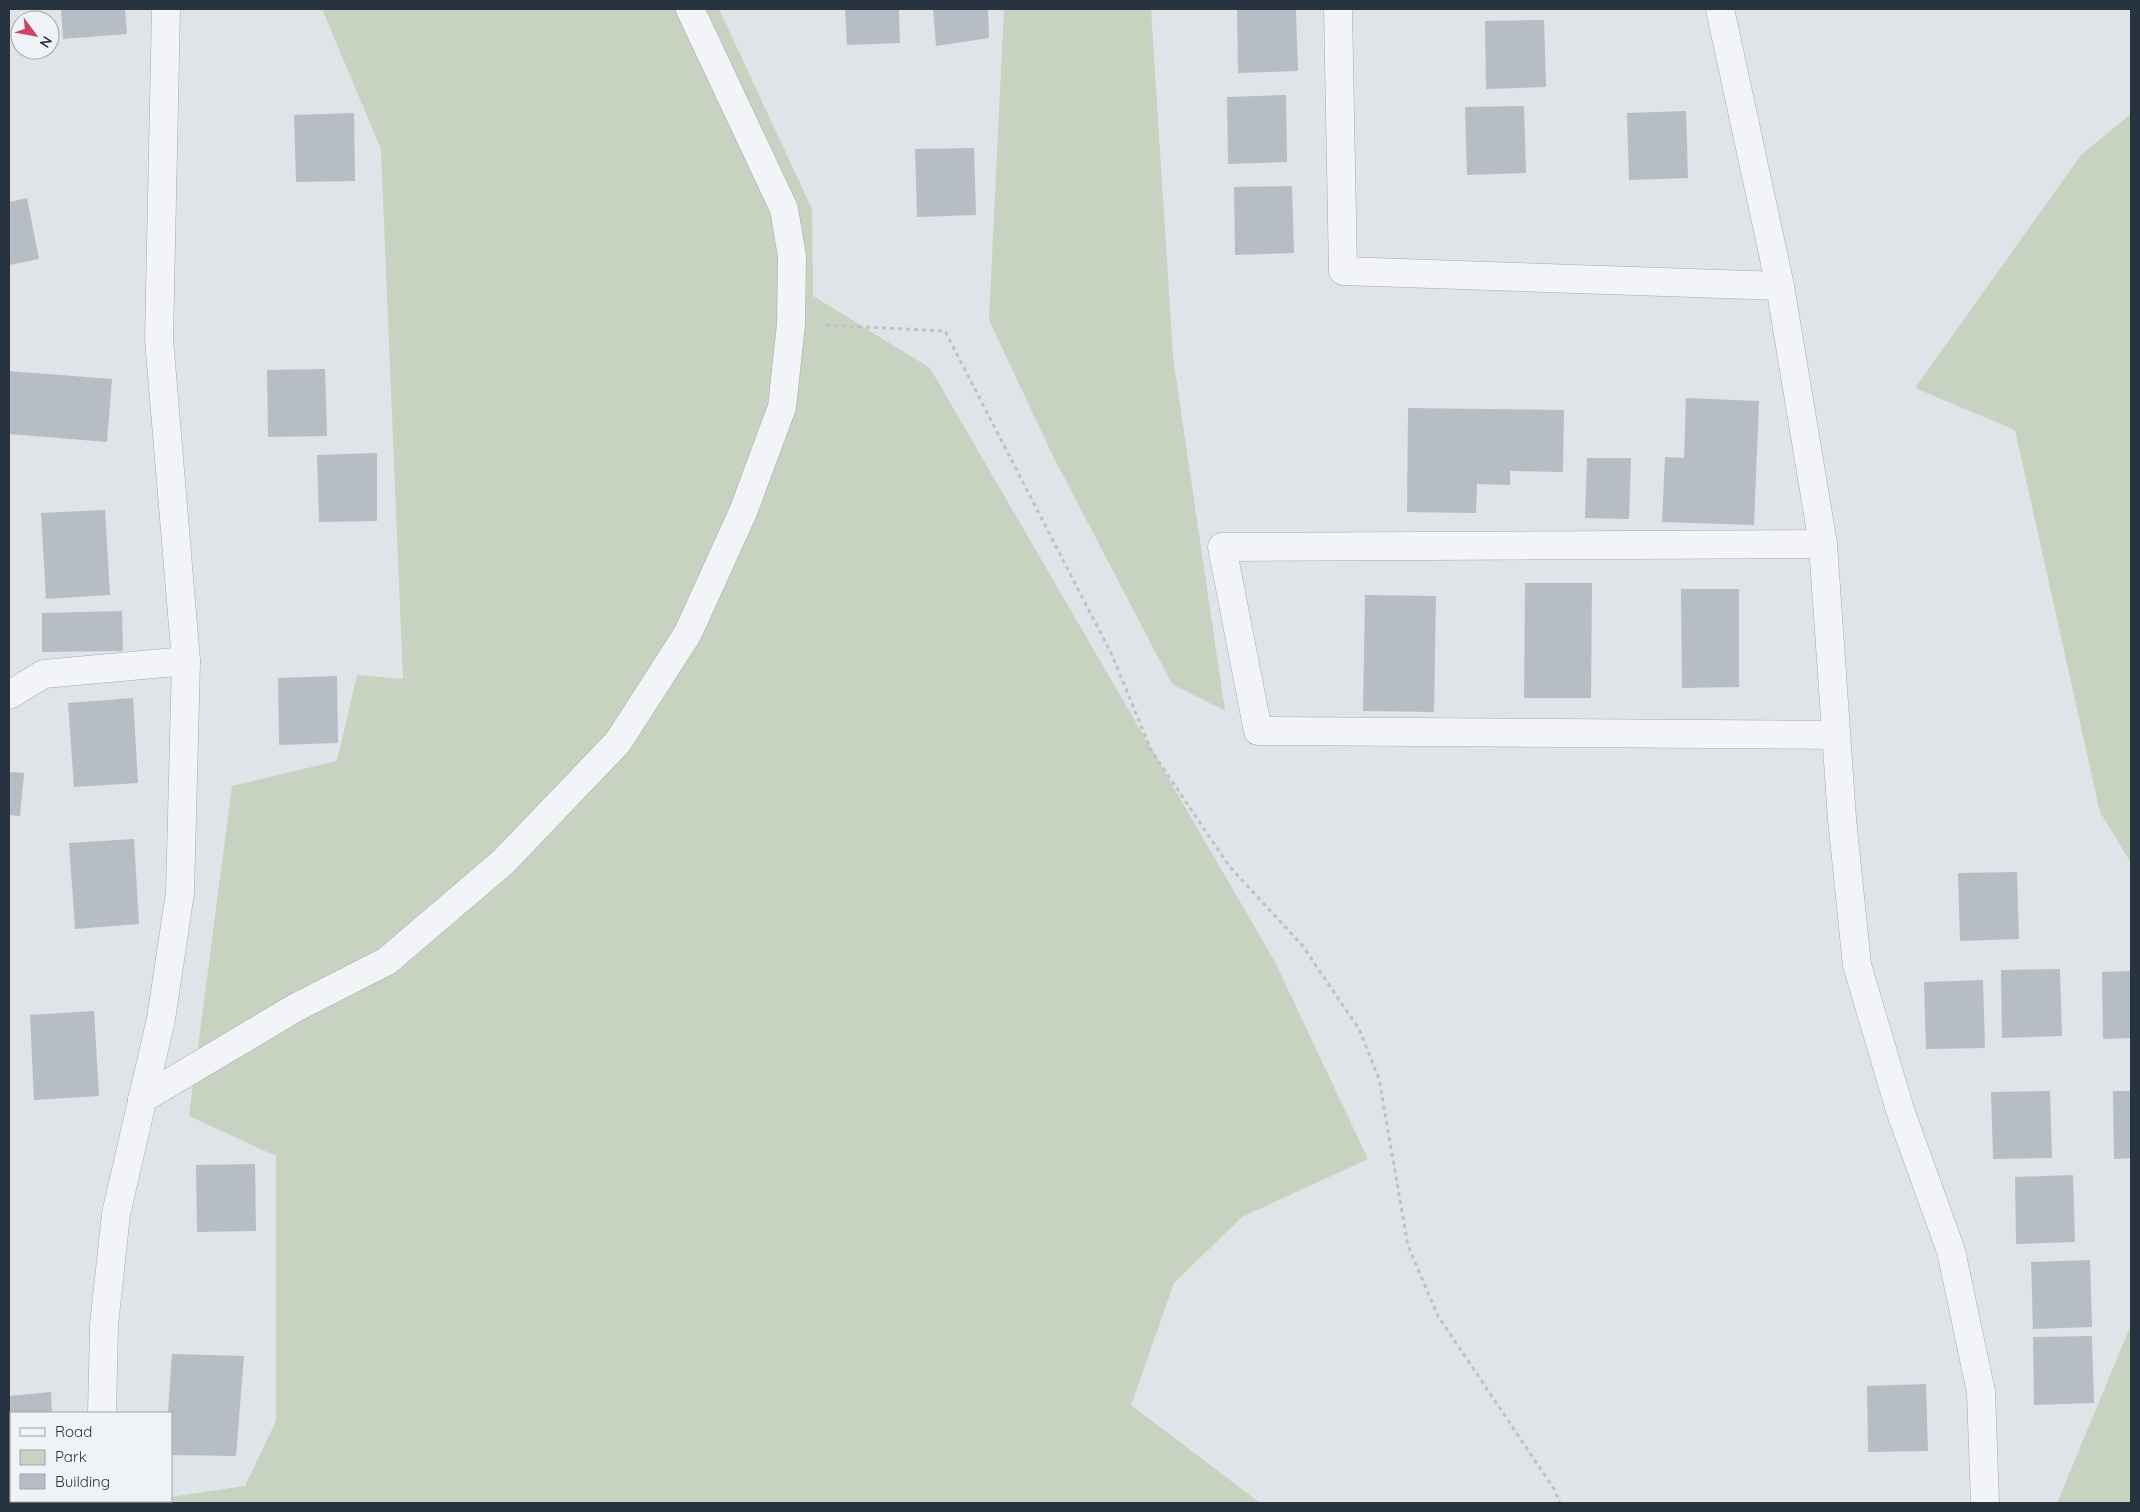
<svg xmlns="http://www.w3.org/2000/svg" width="2140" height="1512" viewBox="0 0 2140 1512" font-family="Quicksand,sans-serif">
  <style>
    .green { fill: #c7d2c1 }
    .building { fill: #b7bdc5 }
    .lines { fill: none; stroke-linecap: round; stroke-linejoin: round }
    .minor-casing { stroke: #a4abb2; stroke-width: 29 }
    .tertiary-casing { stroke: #a4abb2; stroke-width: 29 }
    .path { stroke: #bdc2c7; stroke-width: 3; stroke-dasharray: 4 4; stroke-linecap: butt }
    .minor { stroke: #f2f4f7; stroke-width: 28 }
    .tertiary { stroke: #f2f4f7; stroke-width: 28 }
  </style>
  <rect width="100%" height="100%" fill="#dfe4e8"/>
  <g class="green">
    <path d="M322 9H719L812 209 813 296 930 368 1275 962 1368 1159 1242 1217 1174 1283 1131 1405 1260 1503H163V1501H171V1497L245 1486 276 1421V1156L189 1116 232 786 337 761 357 675 403 679 381 149Z"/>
    <path d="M1004 9H1151L1173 357 1225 711 1172 684 1052 454 989 320Z"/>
    <path d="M2131 114V863L2100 812 2015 430 1915 388 2081 155Z"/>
    <path d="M2131 1325V1503H2057Z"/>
  </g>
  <g class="building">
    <path d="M61 9H125L127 34 63 39Z"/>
    <path d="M845 9H899L900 43 847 45Z"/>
    <path d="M933 9H988L989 38 936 46Z"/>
    <path d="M1237 9H1296L1298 71 1238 73Z"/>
    <path d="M1544 20 1546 87 1486 89 1485 21Z"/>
    <path d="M1286 95 1287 162 1228 164 1227 97Z"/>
    <path d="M1524 106 1526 173 1467 175 1465 107Z"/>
    <path d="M1686 111 1688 178 1629 180 1627 113Z"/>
    <path d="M354 113 355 181 296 182 294 115Z"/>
    <path d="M974 148 976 215 917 217 915 149Z"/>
    <path d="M1292 186 1294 253 1235 255 1234 187Z"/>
    <path d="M27 198 39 259 9 265V202Z"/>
    <path d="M325 369 327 436 268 437 267 370Z"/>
    <path d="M9 371 112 379 107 442 9 434Z"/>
    <path d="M1686 398 1759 401 1754 525 1662 522 1665 457 1684 458Z"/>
    <path d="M1408 408 1564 410 1563 472 1510 471V485L1477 484 1476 513 1407 512Z"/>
    <path d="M377 453V521L319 522 317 455Z"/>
    <path d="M1587 458H1631L1629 519 1585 518Z"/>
    <path d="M105 510 110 595 46 599 41 513Z"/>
    <path d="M1525 583H1592L1591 698H1524Z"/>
    <path d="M1681 589H1739V687L1682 688Z"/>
    <path d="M1365 595 1436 596 1434 712 1363 711Z"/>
    <path d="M122 611 123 651 42 652V613Z"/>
    <path d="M337 676 338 743 279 745 278 678Z"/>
    <path d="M133 698 138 783 74 787 68 703Z"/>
    <path d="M9 772 24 773 20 816 9 815Z"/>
    <path d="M134 839 139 924 75 929 69 843Z"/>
    <path d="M2017 872 2019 939 1960 941 1958 873Z"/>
    <path d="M2060 969 2062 1036 2002 1038 2001 970Z"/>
    <path d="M2131 971V1038L2103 1039 2102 972Z"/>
    <path d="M1983 980 1985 1048 1926 1049 1924 982Z"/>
    <path d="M94 1011 99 1096 34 1100 30 1015Z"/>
    <path d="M2050 1091 2052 1158 1993 1159 1991 1092Z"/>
    <path d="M2113 1091H2131V1158L2114 1159Z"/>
    <path d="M255 1164 256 1231 197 1232 196 1165Z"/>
    <path d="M2073 1175 2075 1242 2016 1244 2015 1177Z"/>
    <path d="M2090 1260 2092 1327 2033 1329 2031 1262Z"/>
    <path d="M2092 1336 2094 1403 2034 1405 2033 1337Z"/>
    <path d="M172 1354 244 1356 236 1456 171 1455V1413H168Z"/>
    <path d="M1926 1384 1928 1451 1868 1452 1867 1386Z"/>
    <path d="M51 1392 52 1413H11V1481H9V1396Z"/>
  </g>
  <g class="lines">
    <defs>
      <g id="minor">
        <path d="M1338 9 1343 271 1780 286"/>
        <path d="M1720 9 1780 286 1823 544 1842 819 1857 965 1900 1110 1951 1251 1981 1392 1985 1503"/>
        <path d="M1823 544 1222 547 1258 731 1835 735"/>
        <path d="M9 695 44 674 186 661"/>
        <path d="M142 1099 295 1008 387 961 503 862 618 742 688 633 743 512 782 407 791 324 792 256 784 209 690 9"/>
      </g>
      <g id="tertiary">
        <path d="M102 1413 104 1325 116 1214 161 1019 180 893 186 661 159 339 166 9"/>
        <path d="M100 1503V1501"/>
      </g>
    </defs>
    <use href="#minor" class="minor-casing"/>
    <use href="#tertiary" class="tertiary-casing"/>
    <path class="path" d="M826 325 945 331 1112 655 1151 750 1229 866 1302 945 1359 1029 1379 1079 1408 1246 1438 1316 1554 1489 1560 1503"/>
    <use href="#minor" class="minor"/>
    <use href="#tertiary" class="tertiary"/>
  </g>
  <rect width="2140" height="1512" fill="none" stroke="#283340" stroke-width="20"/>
  <rect x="10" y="1412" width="162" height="90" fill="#eff2f6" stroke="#9fa6ad"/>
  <rect x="20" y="1428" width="25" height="8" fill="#f2f4f7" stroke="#9fa6ad"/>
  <text x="55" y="1437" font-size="15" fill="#283340">Road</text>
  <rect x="20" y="1450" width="25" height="15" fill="#c7d2c1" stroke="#9fa6ad"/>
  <text x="55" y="1462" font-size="15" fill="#283340">Park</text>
  <rect x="20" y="1474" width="25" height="15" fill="#b7bdc5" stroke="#9fa6ad"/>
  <text x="55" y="1487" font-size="15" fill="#283340">Building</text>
  <g transform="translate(35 35) rotate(122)"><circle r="24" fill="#eff2f6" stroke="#9fa6ad"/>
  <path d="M0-4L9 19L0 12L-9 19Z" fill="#cd4565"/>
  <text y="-8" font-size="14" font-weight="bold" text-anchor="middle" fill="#283340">N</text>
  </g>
</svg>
